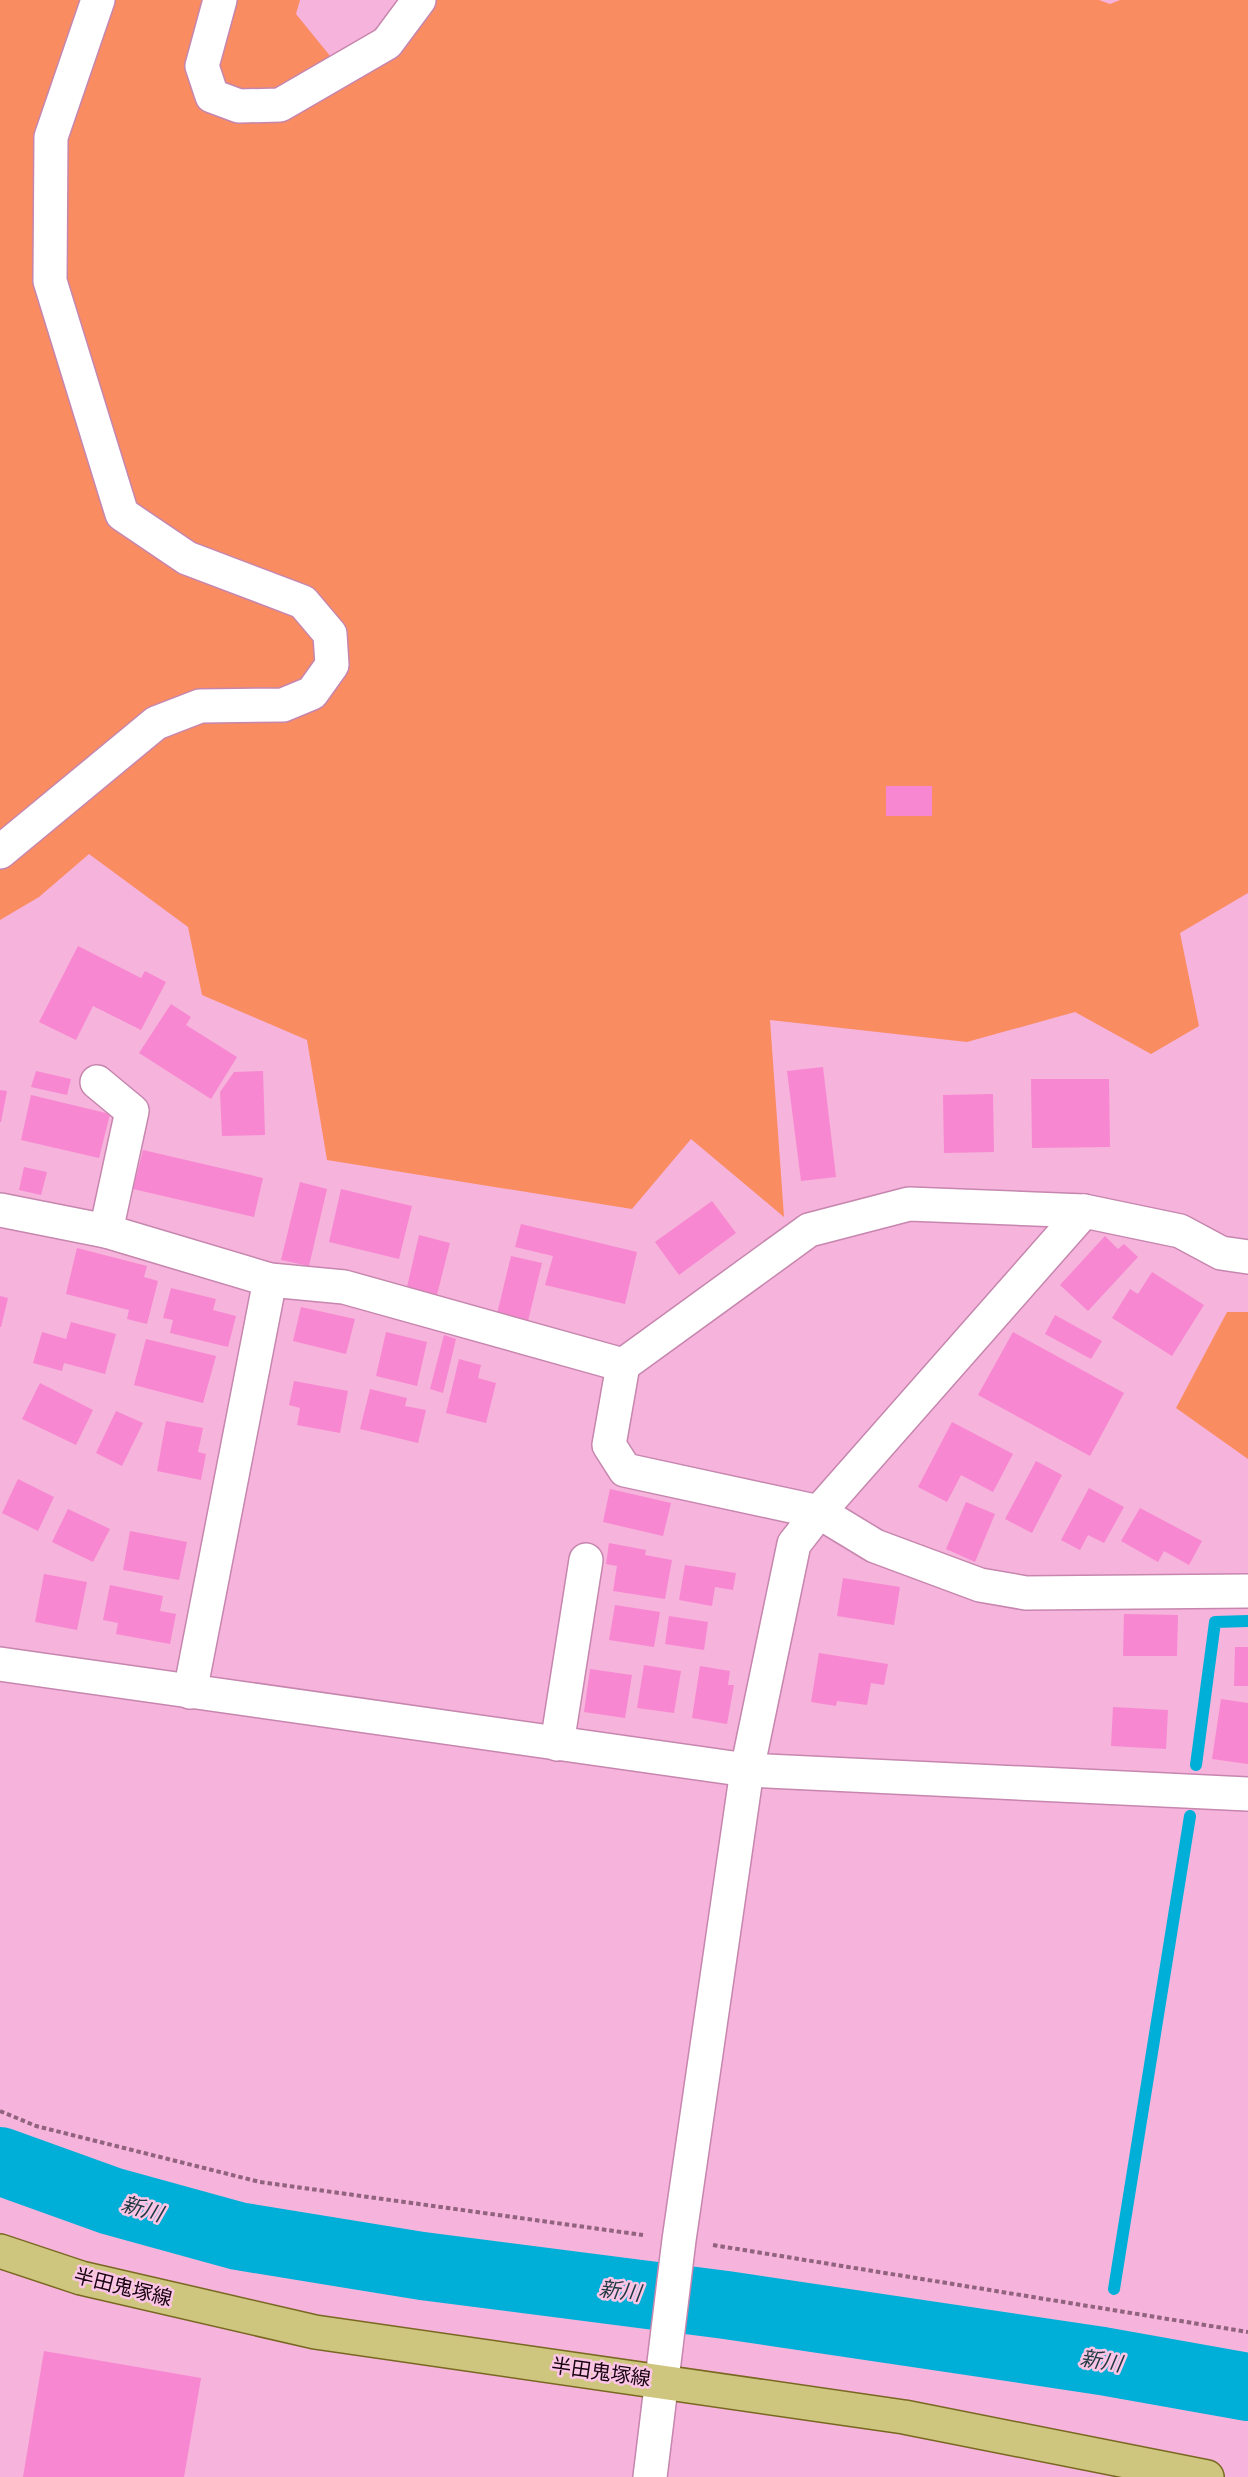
<svg xmlns="http://www.w3.org/2000/svg" width="1248" height="2477" viewBox="0 0 1248 2477" font-family="'Fira Sans Condensed','Noto Sans JP',sans-serif">
  <style>
    .green { fill: #fa8c62 }
    .lines { fill: none; stroke-linecap: round; stroke-linejoin: round }
    .stream { stroke: #00afd7; stroke-width: 12 }
    .river { stroke: #00afd7; stroke-width: 68 }
    .building { fill: #f887d1 }
    .minor-casing { stroke: #c686ae; stroke-width: 36 }
    .major-casing { stroke: #796821; stroke-width: 36 }
    .path { stroke: #91637f; stroke-width: 4; stroke-dasharray: 4.5 3; stroke-linecap: butt }
    .minor { stroke: #fff; stroke-width: 33 }
    .major { stroke: #cec57f; stroke-width: 33 }
    .labels { text-anchor: middle; dominant-baseline: central; stroke-width: 5; stroke-linejoin: round; paint-order: stroke }
    .street-label { font-size: 20px; fill: #180311; stroke: #fcc5e6 }
    .water-label { font-size: 21px; font-style: italic; fill: #1c3942; stroke: #fcc5e6 }
  </style>
  <rect width="100%" height="100%" fill="#f6b3dc"/>
  <g class="green">
    <path d="M0 0H300L296 14 335 62 434 0H1099L1110 4 1120 0H1248V893L1180 933 1199 1026 1151 1054 1075 1012 967 1042 770 1020 784 1217 691 1139 632 1209 327 1160 307 1040 202 995 188 927 89 854 39 897 0 920Z"/>
    <path d="M1227 1312H1248V1459L1176 1408Z"/>
  </g>
  <g class="lines">
    <g class="stream">
      <path d="M1196 1765 1215 1622 1248 1621"/>
      <path d="M1114 2289 1190 1816"/>
    </g>
    <path class="river" d="M0 2161 111 2201 238 2236 422 2266 726 2305 1102 2361 1248 2387"/>
  </g>
  <g class="building">
    <rect x="886" y="786" width="46" height="30"/>
    <path d="M78 946 141 978 145 971 166 982 141 1030 93 1006 76 1040 39 1022Z"/>
    <path d="M171 1004 191 1017 186 1025 237 1057 211 1099 139 1053Z"/>
    <path d="M823 1067 836 1177 801 1181 787 1071Z"/>
    <path d="M36 1071 71 1079 67 1095 31 1087Z"/>
    <path d="M263 1071 265 1135 222 1136 220 1092 234 1072Z"/>
    <path d="M1031 1079H1109L1110 1147 1032 1148Z"/>
    <path d="M0 1090 7 1091 1 1122H0Z"/>
    <path d="M993 1094 994 1152 944 1153 943 1095Z"/>
    <path d="M31 1095 110 1114 99 1158 21 1140Z"/>
    <path d="M143 1150 263 1178 254 1217 133 1189Z"/>
    <path d="M24 1167 47 1172 41 1195 19 1190Z"/>
    <path d="M300 1182 327 1189 309 1266 281 1260Z"/>
    <path d="M341 1189 412 1206 399 1259 329 1242Z"/>
    <path d="M712 1201 736 1233 679 1275 655 1242Z"/>
    <path d="M521 1224 637 1252 625 1304 545 1285 553 1256 515 1247Z"/>
    <path d="M419 1235 450 1243 437 1295 407 1287Z"/>
    <path d="M1105 1236 1118 1249 1124 1244 1138 1257 1088 1311 1060 1285Z"/>
    <path d="M77 1248 147 1266 144 1277 158 1281 147 1324 127 1319 129 1310 66 1294Z"/>
    <path d="M511 1256 542 1263 528 1321 497 1314Z"/>
    <path d="M1152 1272 1204 1305 1172 1356 1112 1318 1130 1289 1138 1294Z"/>
    <path d="M171 1288 216 1299 213 1310 236 1316 228 1347 170 1333 173 1320 163 1318Z"/>
    <path d="M0 1296 8 1298 1 1327H0Z"/>
    <path d="M301 1307 355 1319 346 1354 293 1341Z"/>
    <path d="M1055 1315 1102 1341 1091 1359 1045 1334Z"/>
    <path d="M71 1322 116 1334 105 1374 64 1363 62 1371 33 1363 42 1332 66 1339Z"/>
    <path d="M386 1332 427 1342 417 1386 376 1376Z"/>
    <path d="M1013 1332 1124 1393 1090 1456 978 1395Z"/>
    <path d="M444 1335 456 1339 443 1393 430 1389Z"/>
    <path d="M146 1339 216 1356 203 1403 134 1385Z"/>
    <path d="M459 1359 481 1365 478 1378 496 1383 486 1423 446 1413Z"/>
    <path d="M294 1381 348 1391 340 1433 297 1425 300 1408 289 1405Z"/>
    <path d="M40 1383 93 1410 76 1445 22 1419Z"/>
    <path d="M370 1389 407 1398 405 1406 426 1410 418 1443 360 1429Z"/>
    <path d="M116 1411 143 1423 122 1466 96 1453Z"/>
    <path d="M166 1421 203 1428 198 1452 206 1454 201 1480 157 1471Z"/>
    <path d="M952 1422 1013 1454 993 1492 961 1475 947 1502 918 1487Z"/>
    <path d="M1036 1461 1062 1475 1032 1533 1005 1519Z"/>
    <path d="M18 1479 54 1497 38 1531 2 1513Z"/>
    <path d="M1089 1488 1124 1507 1104 1543 1088 1535 1080 1550 1061 1540Z"/>
    <path d="M610 1489 671 1503 663 1536 603 1522Z"/>
    <path d="M966 1502 995 1514 975 1562 946 1549Z"/>
    <path d="M1140 1508 1202 1541 1189 1565 1164 1551 1158 1562 1121 1541Z"/>
    <path d="M68 1509 110 1529 93 1562 52 1542Z"/>
    <path d="M130 1531 187 1542 179 1580 123 1570Z"/>
    <path d="M609 1543 646 1550 645 1555 672 1560 665 1599 613 1591 617 1566 606 1564Z"/>
    <path d="M685 1565 736 1573 733 1590 715 1587 712 1606 679 1600Z"/>
    <path d="M44 1574 87 1582 77 1630 35 1622Z"/>
    <path d="M843 1578 900 1587 894 1625 837 1616Z"/>
    <path d="M110 1585 163 1596 160 1611 176 1614 170 1644 116 1634 118 1623 103 1620Z"/>
    <path d="M615 1605 660 1612 654 1647 609 1640Z"/>
    <path d="M1124 1614 1178 1615 1177 1656H1123Z"/>
    <path d="M669 1616 708 1622 704 1650 665 1644Z"/>
    <path d="M1235 1647H1248V1686H1234Z"/>
    <path d="M819 1653 888 1664 884 1685 871 1683 867 1705 837 1701 836 1706 811 1702Z"/>
    <path d="M644 1665 681 1671 674 1713 637 1708Z"/>
    <path d="M700 1666 730 1671 728 1685H734L727 1724 692 1718Z"/>
    <path d="M590 1669 632 1675 625 1718 584 1712Z"/>
    <path d="M1221 1699 1248 1703V1764L1212 1759Z"/>
    <path d="M1113 1707 1168 1710 1166 1749 1111 1746Z"/>
    <path d="M44 2351 201 2378 184 2477H23Z"/>
  </g>
  <g class="lines">
    <defs>
      <g id="minor">
        <path d="M220 0 202 66 212 96 239 106 280 105 387 43 419 0"/>
        <path d="M0 852 156 723 200 706 283 705 312 693 332 665 330 634 303 602 187 558 122 514 50 281 51 137 98 0"/>
        <path d="M97 1082 132 1111 106 1231"/>
        <path d="M0 1210 106 1231 270 1280 344 1287 623 1365 809 1230 909 1204 1084 1211 1180 1231 1221 1253 1248 1257"/>
        <path d="M623 1365 609 1445 625 1470 819 1512 875 1546 980 1585 1026 1593 1248 1591"/>
        <path d="M0 1664 747 1770 1248 1794"/>
        <path d="M190 1692 270 1280"/>
        <path d="M557 1744 586 1560"/>
        <path d="M650 2477 679 2240 747 1770 794 1544 819 1512 1084 1211"/>
      </g>
      <path id="major" d="M0 2251 81 2278 315 2332 904 2417 1207 2477"/>
    </defs>
    <use href="#minor" class="minor-casing"/>
    <use href="#major" class="major-casing"/>
    <g class="path">
      <path d="M0 2111 36 2126 260 2182 643 2235"/>
      <path d="M713 2245 1248 2332"/>
    </g>
    <use href="#minor" class="minor"/>
    <use href="#major" class="major"/>
  </g>
  <g class="labels">
    <g class="street-label">
      <text transform="translate(123 2287) rotate(14)">半田鬼塚線</text>
      <text transform="translate(601 2372) rotate(8)">半田鬼塚線</text>
    </g>
    <g class="water-label">
      <text transform="translate(142 2209) rotate(16)">新川</text>
      <text transform="translate(620 2291) rotate(7)">新川</text>
      <text transform="translate(1101 2361) rotate(9)">新川</text>
    </g>
  </g>
</svg>
